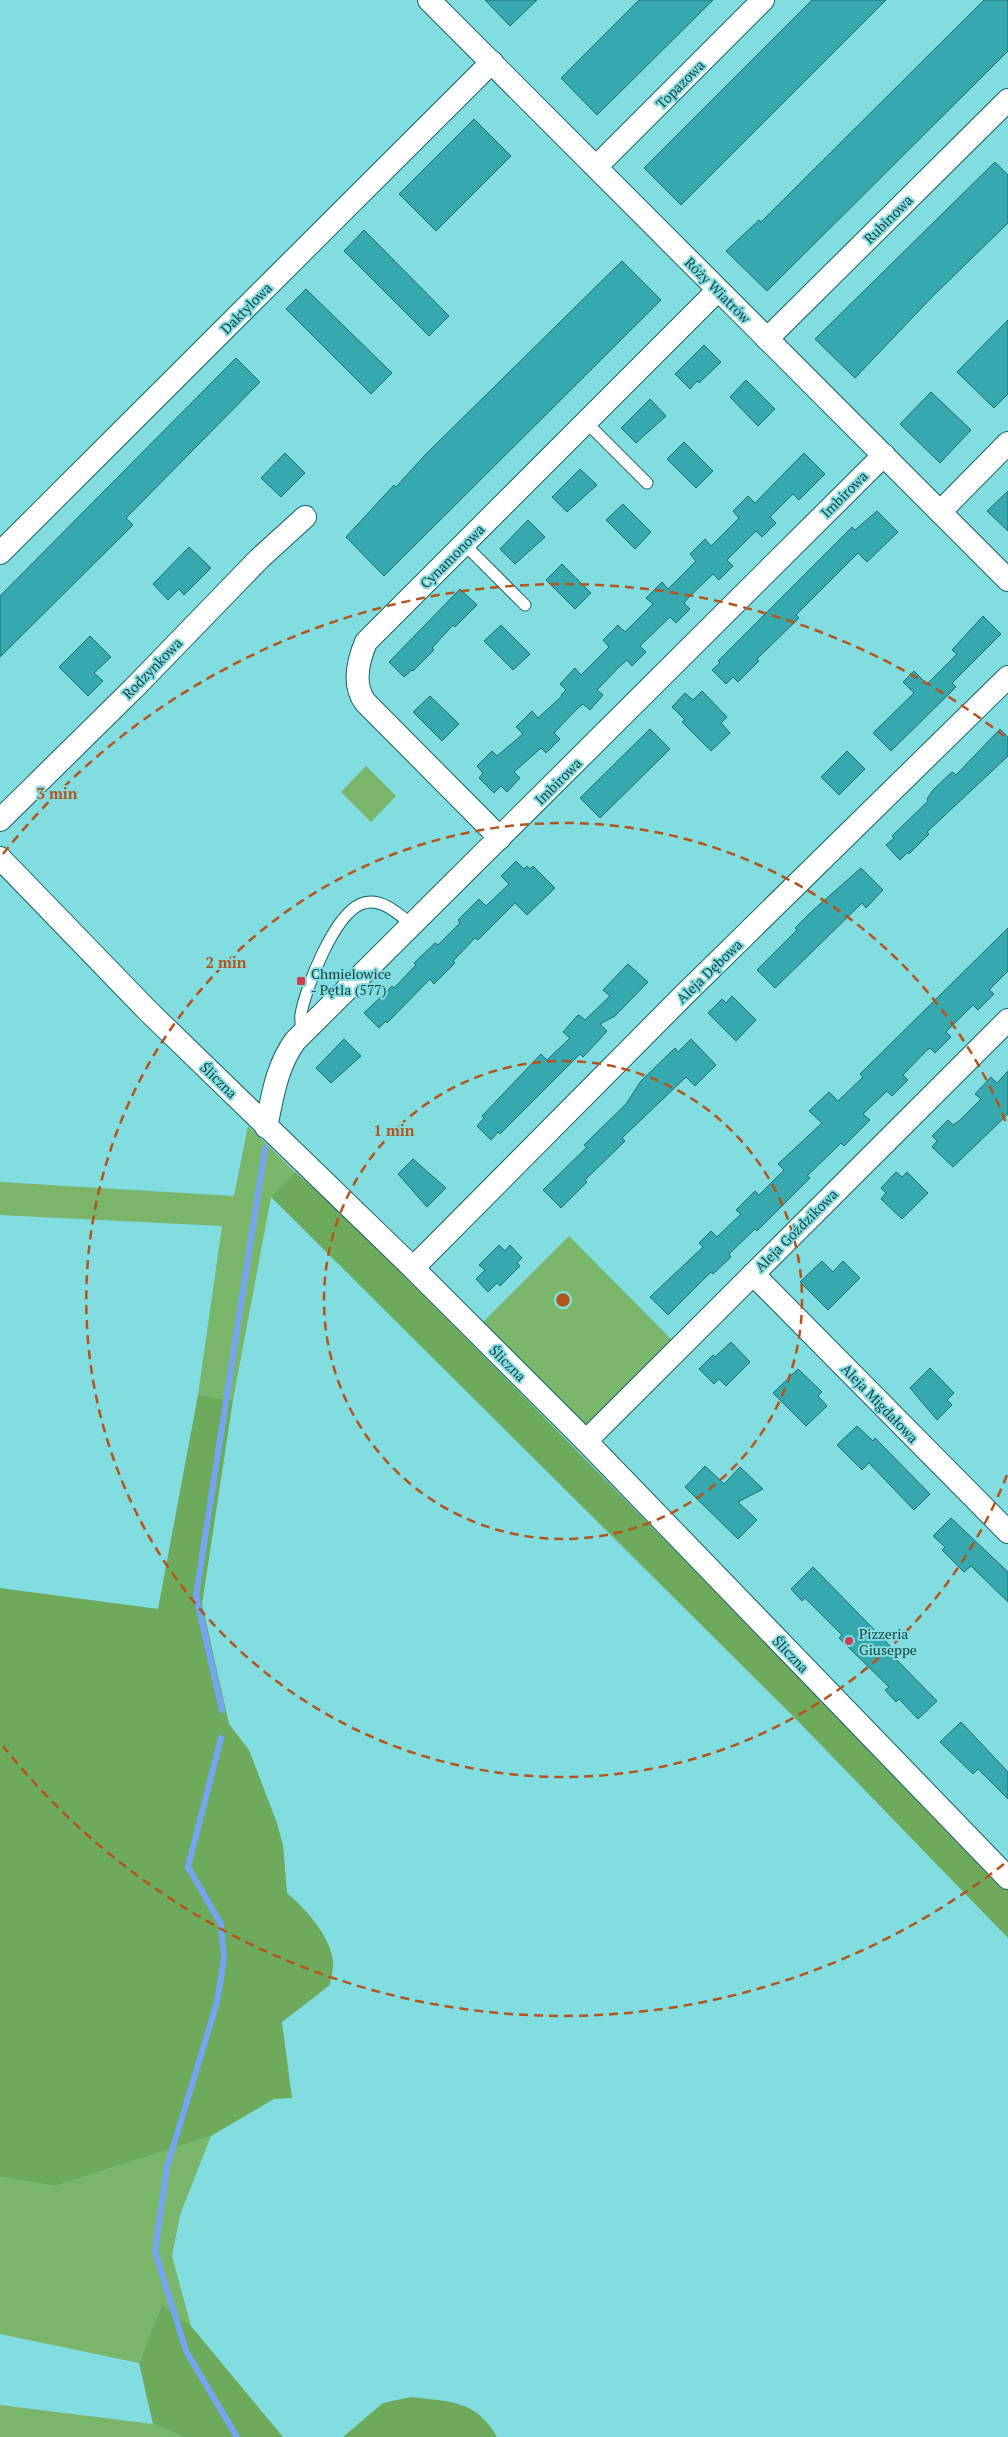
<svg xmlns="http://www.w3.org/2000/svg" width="1008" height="2437" viewBox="0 0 1008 2437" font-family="'PT Serif',serif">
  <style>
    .green { fill: #7ab669 }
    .forest { fill: #6daa5c }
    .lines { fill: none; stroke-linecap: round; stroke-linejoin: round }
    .stream { stroke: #74a5f3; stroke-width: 6 }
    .building { fill: #35a9ae; stroke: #226b6e }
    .service-casing { stroke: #136063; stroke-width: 13 }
    .minor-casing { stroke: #136063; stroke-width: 24 }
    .service { stroke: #fff; stroke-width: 11 }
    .minor { stroke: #fff; stroke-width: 22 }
    .ring { fill: none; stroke: #b4531a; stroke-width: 2.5; stroke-dasharray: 9 6 }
    .poi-dot { fill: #ce3e4d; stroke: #81dde0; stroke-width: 2 }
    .labels { text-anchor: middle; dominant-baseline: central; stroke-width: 4; stroke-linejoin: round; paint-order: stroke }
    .street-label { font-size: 14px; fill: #194042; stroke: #81dde0 }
    .poi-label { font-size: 14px; fill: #194042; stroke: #81dde0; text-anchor: start }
    .centre { fill: #b4531a; stroke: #81dde0; stroke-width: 2.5 }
    .ring-label { font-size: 15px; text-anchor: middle; font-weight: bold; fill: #b4531a; stroke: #81dde0; stroke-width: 4; stroke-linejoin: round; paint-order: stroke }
  </style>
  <rect width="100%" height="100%" fill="#81dde0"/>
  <g class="green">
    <path d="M366 766 396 796 371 822 341 792Z"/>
    <path d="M248 1126 295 1172 271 1197 233 1400 198 1395 222 1226 0 1215V1182L234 1196Z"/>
    <path d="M569 1236 672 1340 585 1428 482 1323Z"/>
    <path d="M211 2136 180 2215 172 2256 191 2326 162 2304 139 2363 0 2334V2177L55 2186Z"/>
    <path d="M0 2405 153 2424 184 2437H0Z"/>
  </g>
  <g class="forest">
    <path d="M295 1172 342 1212 1008 1889V1938L793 1716 271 1197Z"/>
    <path d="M198 1395 233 1400 202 1604 229 1724 249 1750 277 1823 283 1845 287 1893C306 1909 330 1936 333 1961 334 1968 331 1978 330 1985L282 2022 292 2098 274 2099 211 2136 55 2186 0 2177V1588L158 1609Z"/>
    <path d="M162 2304 191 2326 283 2437H184L153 2424 139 2363Z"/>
    <path d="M411 2397C449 2402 476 2399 497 2437H343L383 2403Z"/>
  </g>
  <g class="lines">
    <g class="stream">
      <path d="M222 1710 196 1596 265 1148"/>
      <path d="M221 1738 188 1867 221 1924 224 1958 217 2002 167 2167 155 2251 186 2351 237 2437"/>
    </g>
  </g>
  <g class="building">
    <path d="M485 0H537L510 26Z"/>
    <path d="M639 0H713L597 115 561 78Z"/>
    <path d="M812 0H886L681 205 644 168Z"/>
    <path d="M984 0H1008V51L767 291 726 251 759 220 761 222Z"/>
    <path d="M474 119 511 156 436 231 399 194Z"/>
    <path d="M995 162 1008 175V223L933 296 855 378 815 339Z"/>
    <path d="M364 230 449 316 429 336 344 251Z"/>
    <path d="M622 261 661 300 384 576 346 537 394 485 396 487 425 455Z"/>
    <path d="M306 289 392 373 371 394 286 309Z"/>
    <path d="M1008 320V394L994 408 957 372Z"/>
    <path d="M704 345 721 362 699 383 697 381 690 389 675 374Z"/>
    <path d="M236 358 260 382 126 518 133 525 0 657V596Z"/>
    <path d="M746 380 775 409 758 426 730 397Z"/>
    <path d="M931 392 971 430 940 463 900 424Z"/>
    <path d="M650 399 666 416 636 443 621 428Z"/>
    <path d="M684 442 713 471 696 488 667 459Z"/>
    <path d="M285 453 305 473 281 497 261 478Z"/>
    <path d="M804 453 825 474 799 500 793 494 770 517 776 523 762 537 756 531 727 560 733 566 719 580 713 574 689 597 684 603 690 609 676 623 670 617 640 646 646 652 632 666 627 660 619 667 597 690 603 695 590 710 583 704 576 710 554 733 560 739 546 753 541 748 514 772 520 778 507 792 501 786 494 793 479 778 483 773 477 766 492 751 497 756 523 734 516 727 532 711 538 718 562 696 561 695 566 690 560 684 575 668 581 675 609 647 603 640 618 625 625 632 653 604 646 598 662 582 668 589 696 561 690 554 705 539 711 546 739 518 733 511 748 496 755 503Z"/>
    <path d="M580 469 597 485 567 512 552 497Z"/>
    <path d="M1008 491V531L987 511Z"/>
    <path d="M623 504 651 532 635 549 606 520Z"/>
    <path d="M877 511 898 532 867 562 858 553 796 615 799 618 757 659 759 661 738 682 733 677 726 684 712 670 720 663 718 661 852 527 855 530Z"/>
    <path d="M528 520 545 537 515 564 500 549Z"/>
    <path d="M189 547 211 568 184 595 179 589 168 600 153 584Z"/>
    <path d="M562 564 591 593 575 609 546 580Z"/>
    <path d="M460 589 477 605 455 627 453 625 432 648 434 650 413 671 412 670 404 677 389 662Z"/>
    <path d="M983 616 1001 634 952 683 956 687 891 751 873 733 914 693 903 682 914 671 927 684 957 654 952 650Z"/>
    <path d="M501 625 530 654 513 670 484 641Z"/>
    <path d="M90 636 111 657 94 673 103 681 88 696 59 667Z"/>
    <path d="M702 691 727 717 721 723 730 733 711 751 682 722 685 720 672 707 685 693 693 700Z"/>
    <path d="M430 696 459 724 442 741 413 712Z"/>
    <path d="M650 729 670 749 600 818 580 798Z"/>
    <path d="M1000 729 1008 737V756L927 832 929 834 909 854 908 852 900 860 886 845 894 838 892 836 928 801 927 799 933 790 952 772 956 775Z"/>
    <path d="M847 751 865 769 839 795 821 777Z"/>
    <path d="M516 861 524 869 527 866 530 869 533 866 555 888 527 915 515 903 478 940 475 938 453 961 455 963 434 984 430 979 387 1023 386 1021 379 1028 364 1013 392 986 394 988 416 965 414 963 435 943 438 945 460 923 458 920 479 899 486 906 509 884 501 876Z"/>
    <path d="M861 868 883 890 866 908 862 903 775 988 757 970 797 930 795 928 811 912Z"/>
    <path d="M1008 928V971L989 990 994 994 978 1010 973 1005 946 1032 951 1037 935 1053 930 1048 925 1052 903 1075 908 1080 892 1096 887 1091 863 1114 870 1120 844 1146 841 1143 807 1176 810 1178 757 1231 755 1229 729 1254 731 1257 713 1274 711 1272 668 1315 650 1297 703 1247 699 1243 711 1231 717 1237 741 1214 736 1210 755 1191 759 1195 784 1170 778 1164 822 1123 809 1111 829 1092 838 1101 863 1077 860 1074Z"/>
    <path d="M628 964 648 982 615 1016 600 1024 607 1031 600 1039 583 1057 580 1054 500 1134 498 1132 491 1140 477 1126 484 1118 482 1116 541 1054 547 1060 570 1038 563 1032 577 1016 579 1015 585 1020 610 996 603 990Z"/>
    <path d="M732 996 756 1020 736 1041 708 1013 722 999 726 1003Z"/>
    <path d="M344 1039 361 1056 331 1083 316 1068Z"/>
    <path d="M691 1039 716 1065 695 1086 686 1077 622 1138 625 1141 585 1180 587 1182 561 1208 543 1190 587 1147 584 1145 626 1104 641 1081 675 1048 678 1052Z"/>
    <path d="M1008 1071V1114L953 1167 932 1147 937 1141 932 1136 948 1120 953 1125 959 1121 981 1099 975 1094 991 1077 997 1083Z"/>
    <path d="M413 1159 446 1188 427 1207 398 1174Z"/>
    <path d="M896 1172 902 1177 907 1172 928 1193 902 1219 881 1199 886 1193 881 1188Z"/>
    <path d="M499 1245 505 1251 510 1245 522 1258 517 1263 520 1266 500 1286 497 1283 488 1292 476 1279 485 1270 479 1265Z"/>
    <path d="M822 1261 833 1272 843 1261 860 1278 828 1310 800 1282Z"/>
    <path d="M731 1342 750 1362 726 1386 719 1379 714 1384 699 1369 713 1355 715 1357Z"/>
    <path d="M930 1368 954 1393 947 1400 952 1405 937 1420 910 1388Z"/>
    <path d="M798 1369 822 1392 818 1396 827 1406 806 1426 773 1393Z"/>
    <path d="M857 1426 873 1441 875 1438 930 1494 914 1510 869 1463 862 1470 837 1445Z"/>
    <path d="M705 1466 724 1484 740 1467 763 1489 738 1502 757 1520 738 1539 685 1487Z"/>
    <path d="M951 1518 1008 1572V1602L971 1566 964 1572 942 1550 945 1547 933 1536Z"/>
    <path d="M813 1567 893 1649 890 1653 937 1701 918 1719 899 1699 896 1702 885 1690 889 1687 839 1638 842 1635 805 1598 802 1601 791 1589Z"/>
    <path d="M961 1722 1008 1772V1799L978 1769 973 1774 940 1742Z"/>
  </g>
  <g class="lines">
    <defs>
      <g id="service">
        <path d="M586 422 647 483"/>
        <path d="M464 544 525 605"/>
        <path d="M302 1034C302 1028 300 1020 301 1014 306 987 334 915 361 904 380 896 399 914 412 925"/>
      </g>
      <g id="minor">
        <path d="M429 0 1008 580"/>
        <path d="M596 167 763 0"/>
        <path d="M767 339 1008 100"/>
        <path d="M940 512 1008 443"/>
        <path d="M0 553 492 62"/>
        <path d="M0 820 134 688 259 559 305 517"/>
        <path d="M500 838 365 702C352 684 358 661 366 642L718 290"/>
        <path d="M0 858 148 1011 413 1268 586 1441 1008 1878"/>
        <path d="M266 1127C273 1095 276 1068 295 1041L884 455"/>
        <path d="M413 1268 685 994 1008 677"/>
        <path d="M753 1274 1008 1532"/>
        <path d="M586 1441 1008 1020"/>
      </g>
    </defs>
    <use href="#service" class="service-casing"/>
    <use href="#minor" class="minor-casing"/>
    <use href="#service" class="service"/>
    <use href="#minor" class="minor"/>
  </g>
  <g class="ring">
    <circle cx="563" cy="1300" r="239"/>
    <path d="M1007 1475A477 477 0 1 1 1007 1125"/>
    <path d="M1004 1864A716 716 0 0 1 3 1746M3 854A716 716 0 0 1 1004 736"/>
  </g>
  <g class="poi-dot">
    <rect x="296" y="976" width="10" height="10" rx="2.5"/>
    <circle cx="849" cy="1641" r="5"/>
  </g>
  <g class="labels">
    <g class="street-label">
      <text transform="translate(680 84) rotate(-45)">Topazowa</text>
      <text transform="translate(888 219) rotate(-45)">Rubinowa</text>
      <text transform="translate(718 290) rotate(45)">Róży Wiatrów</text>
      <text transform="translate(246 308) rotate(-45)">Daktylowa</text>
      <text transform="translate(844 494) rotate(-45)">Imbirowa</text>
      <text transform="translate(452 556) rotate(-45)">Cynamonowa</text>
      <text transform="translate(152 668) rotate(-46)">Rodzynkowa</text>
      <text transform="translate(558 781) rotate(-45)">Imbirowa</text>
      <text transform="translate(709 971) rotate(-44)">Aleja Dębowa</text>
      <text transform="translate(219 1080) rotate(44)">Śliczna</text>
      <text transform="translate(796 1230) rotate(-45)">Aleja Goździkowa</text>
      <text transform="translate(508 1363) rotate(45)">Śliczna</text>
      <text transform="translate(880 1403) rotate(46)">Aleja Migdałowa</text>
      <text transform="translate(791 1654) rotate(46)">Śliczna</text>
    </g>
    <g class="poi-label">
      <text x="311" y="973">Chmielowice<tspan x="311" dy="16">- Pętla (577)</tspan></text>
      <text x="859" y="1633">Pizzeria<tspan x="859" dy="16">Giuseppe</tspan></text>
    </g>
  </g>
  <circle cx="563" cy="1300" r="8" class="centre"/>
  <g class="ring-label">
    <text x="57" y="799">3 min</text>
    <text x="226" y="968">2 min</text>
    <text x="394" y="1136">1 min</text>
  </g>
</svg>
